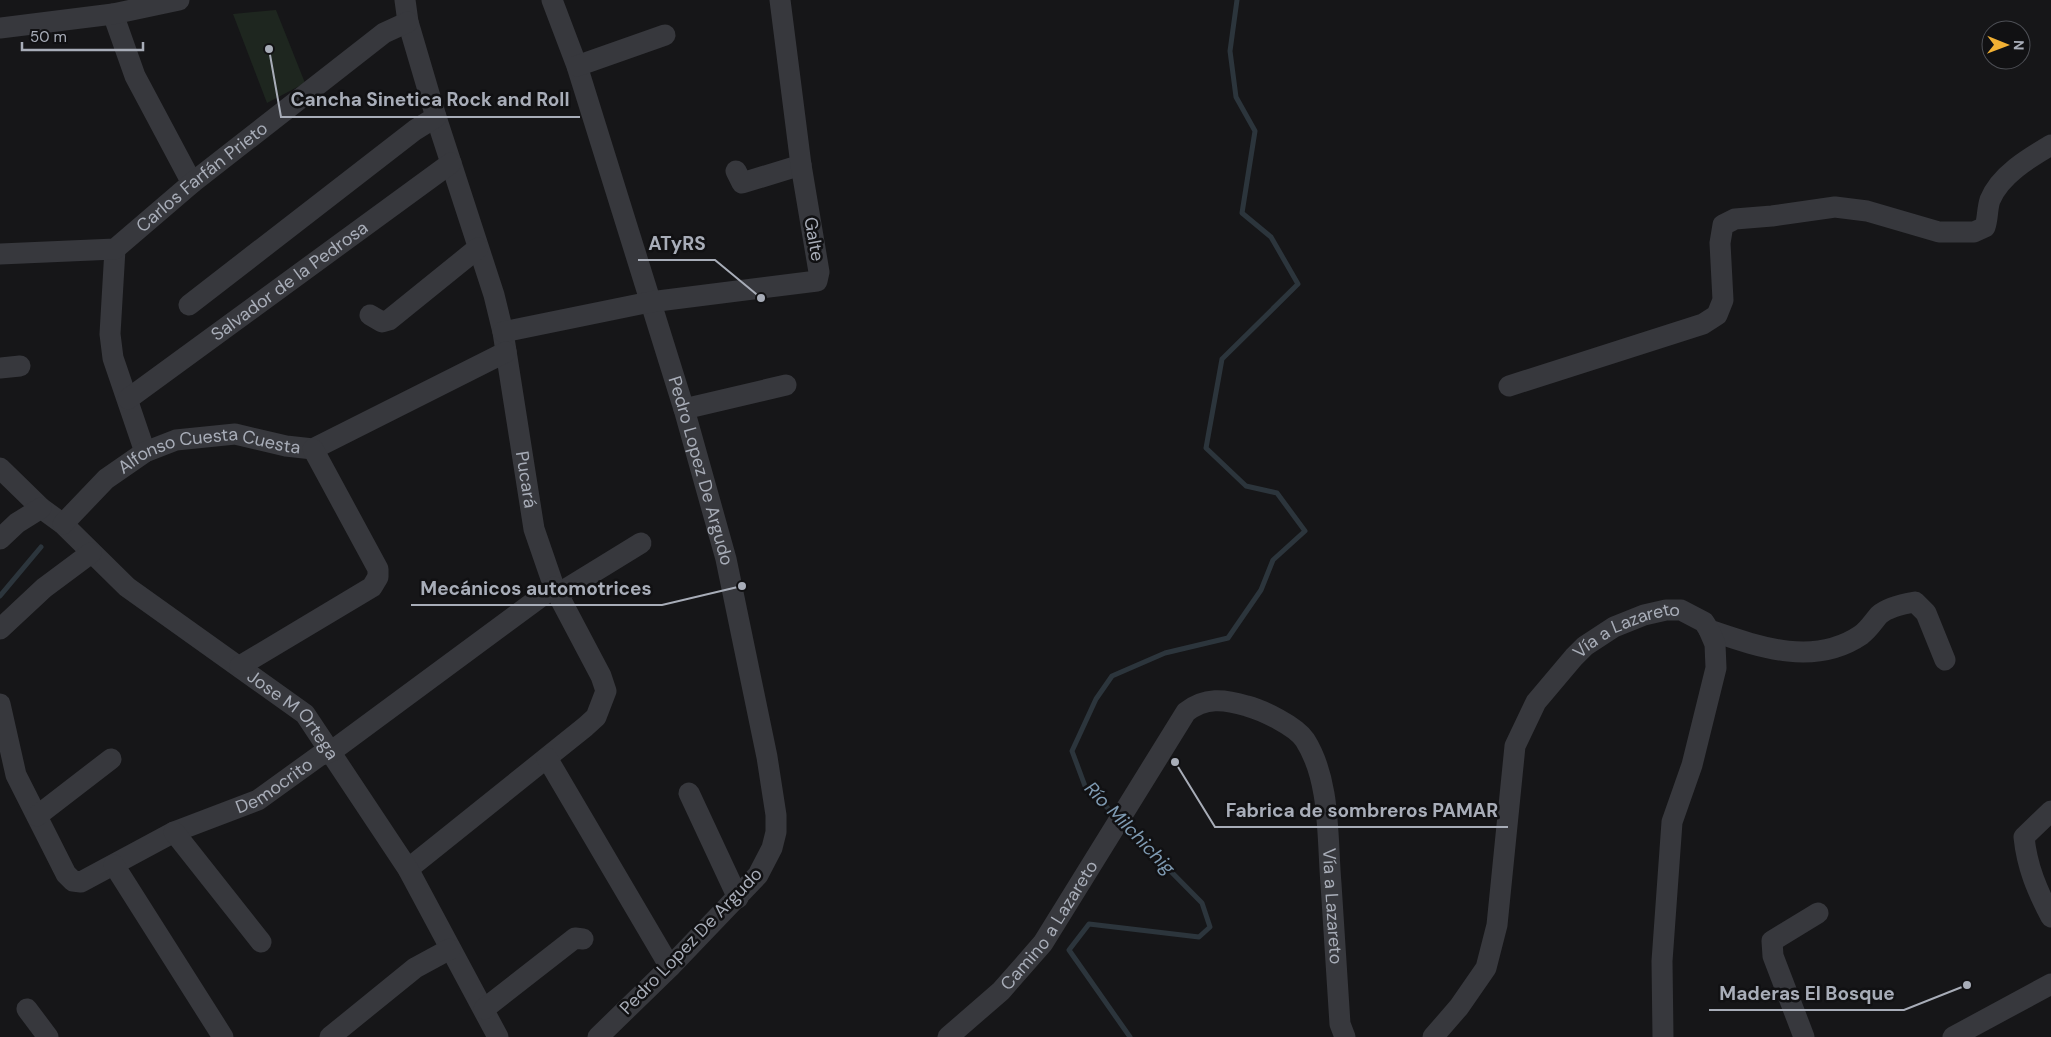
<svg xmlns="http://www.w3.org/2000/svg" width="2051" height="1037" viewBox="0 0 2051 1037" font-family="'DM Sans',sans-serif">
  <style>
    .green { fill: #1e261f }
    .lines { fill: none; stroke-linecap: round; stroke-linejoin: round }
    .stream { stroke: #2c353c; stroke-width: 5 }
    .minor { stroke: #37383d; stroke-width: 21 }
    .labels { text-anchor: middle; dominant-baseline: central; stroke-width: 5; stroke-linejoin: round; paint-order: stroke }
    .street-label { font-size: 18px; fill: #a8adb8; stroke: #111113 }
    .water-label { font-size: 19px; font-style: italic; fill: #7f9bb3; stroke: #111113 }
    .leader { fill: none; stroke: #a8adb8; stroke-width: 2 }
    .callout-dot { fill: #a8adb8; stroke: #111113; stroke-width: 2 }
    .callout-label { font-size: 19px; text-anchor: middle; font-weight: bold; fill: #a8adb8; stroke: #111113; stroke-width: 5; stroke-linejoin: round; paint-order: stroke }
  </style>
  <rect width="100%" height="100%" fill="#161618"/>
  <path class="green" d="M276 10 305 83 267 103 233 14Z"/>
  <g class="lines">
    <g class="stream">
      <path d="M0 596 41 547"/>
      <path d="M1116 816 1085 786 1072 751 1096 699 1112 676 1165 653 1228 638 1261 590 1273 560 1305 531 1277 493 1246 486 1206 448 1222 359 1298 284 1271 237 1242 213 1255 131 1236 97 1230 51 1237 0"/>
      <path d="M1124 824 1202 903 1210 927 1199 937 1089 924 1069 950 1130 1037"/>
    </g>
    <g class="minor">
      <path id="s1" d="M405 0 408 22 436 117 494 295 503 332 534 529 554 587 601 676 606 691 596 717 585 727 408 869"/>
      <path id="s2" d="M552 0 577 66 684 409 726 559 767 757 776 815V832L772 848 758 875 670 967 598 1037"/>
      <path d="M113 14 135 76 192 183"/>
      <path d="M0 28 113 14 179 0"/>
      <path d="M577 66 665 35"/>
      <path d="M736 171 742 183 801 165"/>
      <path d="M115 249 110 334 113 358 145 452"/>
      <path id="s3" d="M0 254 115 249 192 183 384 33 408 22"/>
      <path d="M189 305 415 130 436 117"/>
      <path d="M370 315 382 322 389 320 478 248"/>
      <path d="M503 332 650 302 817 281 819 272 801 165 780 0"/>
      <path d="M0 368 20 366"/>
      <path d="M1509 386 1703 324 1717 315 1723 300 1720 243 1723 225 1735 219 1772 216 1835 207 1867 211 1939 232H1974L1985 227C1988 218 1987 209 1990 200 2000 175 2029 158 2051 145"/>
      <path id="s4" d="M128 399 451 163"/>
      <path d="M684 409 786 385"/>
      <path id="s5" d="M0 468 41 508 63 524 127 587 305 714 408 869 498 1037"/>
      <path id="s6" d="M63 524 106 479 145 452 176 440 235 434 286 446 313 449 506 352"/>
      <path d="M0 539 17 523 41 508"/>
      <path d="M558 594 641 543"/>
      <path d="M0 629 44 588 91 553"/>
      <path d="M1709 630C1759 647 1814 667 1861 635 1869 629 1873 622 1879 615 1888 607 1903 604 1915 602L1926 613 1945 660"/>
      <path d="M240 666 372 587 378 577V569L313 449"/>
      <path id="s7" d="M0 704 16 775 66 874 73 881 81 882 174 832 258 800 319 756 332 751 554 587"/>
      <path d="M547 758 670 967"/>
      <path d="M689 793 738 898"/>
      <path d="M2051 811 2024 837C2027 867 2037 890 2051 917"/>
      <path d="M37 816 111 759"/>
      <path d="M174 832 261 942"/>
      <path d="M114 865 223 1037"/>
      <path d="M27 1009 48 1037"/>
      <path d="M484 1009 575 938 583 939"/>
      <path d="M330 1037 415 968 450 949"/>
      <path id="s8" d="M948 1037 1001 991 1043 943 1186 712C1205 697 1224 699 1247 706 1262 710 1296 726 1305 740 1331 781 1327 838 1331 884 1334 931 1337 978 1340 1024L1345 1037"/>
      <path id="s9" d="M1433 1037 1459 1007 1486 968 1497 925 1515 746 1536 702 1574 657 1585 646 1614 627 1644 615 1666 610H1681L1704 622 1709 630 1715 644 1716 668 1692 765 1672 822 1662 961 1663 1037"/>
      <path d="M1804 1037 1773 956 1772 941 1818 913"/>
      <path d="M1953 1037 2051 984"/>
    </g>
  </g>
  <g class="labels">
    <g class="street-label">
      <text stroke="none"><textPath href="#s3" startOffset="228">Carlos Farfán Prieto</textPath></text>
      <text transform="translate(814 239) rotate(80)">Galte</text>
      <text stroke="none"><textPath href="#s4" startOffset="200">Salvador de la Pedrosa</textPath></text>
      <text stroke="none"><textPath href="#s6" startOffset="174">Alfonso Cuesta Cuesta</textPath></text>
      <text stroke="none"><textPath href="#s2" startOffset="494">Pedro Lopez De Argudo</textPath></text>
      <text stroke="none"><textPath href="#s1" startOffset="496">Pucará</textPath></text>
      <text stroke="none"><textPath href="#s9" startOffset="480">Vía a Lazareto</textPath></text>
      <text stroke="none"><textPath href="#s5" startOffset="385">Jose M Ortega</textPath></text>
      <text stroke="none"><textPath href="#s7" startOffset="418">Democrito</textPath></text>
      <text stroke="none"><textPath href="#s8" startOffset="708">Vía a Lazareto</textPath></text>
      <text stroke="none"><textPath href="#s8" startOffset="152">Camino a Lazareto</textPath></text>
      <text transform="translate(691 941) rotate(-46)">Pedro Lopez De Argudo</text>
    </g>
    <g class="water-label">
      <text transform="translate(1130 828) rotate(46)">Río Milchichig</text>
    </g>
  </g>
  <path class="leader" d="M269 49L281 117H580M761 298L715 260H638M742 586L662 605H411M1175 762L1215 827H1508M1967 985L1904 1010H1709"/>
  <g class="callout-dot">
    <circle cx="269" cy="49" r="5"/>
    <circle cx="761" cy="298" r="5"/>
    <circle cx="742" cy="586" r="5"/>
    <circle cx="1175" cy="762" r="5"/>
    <circle cx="1967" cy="985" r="5"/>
  </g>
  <g class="callout-label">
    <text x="430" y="106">Cancha Sinetica Rock and Roll</text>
    <text x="677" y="250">ATyRS</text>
    <text x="536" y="595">Mecánicos automotrices</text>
    <text x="1362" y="817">Fabrica de sombreros PAMAR</text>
    <text x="1807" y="1000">Maderas El Bosque</text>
  </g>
  <g transform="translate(2006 45) rotate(91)"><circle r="24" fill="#111113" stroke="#4d4f55"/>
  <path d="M0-4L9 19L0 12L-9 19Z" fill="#f2b134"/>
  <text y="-8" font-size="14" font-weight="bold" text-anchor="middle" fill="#a8adb8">N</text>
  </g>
  <path d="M22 42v8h121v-8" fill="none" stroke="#a8adb8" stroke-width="2.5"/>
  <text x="30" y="42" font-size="15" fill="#a8adb8" stroke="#111113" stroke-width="4" paint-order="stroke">50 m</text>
</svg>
